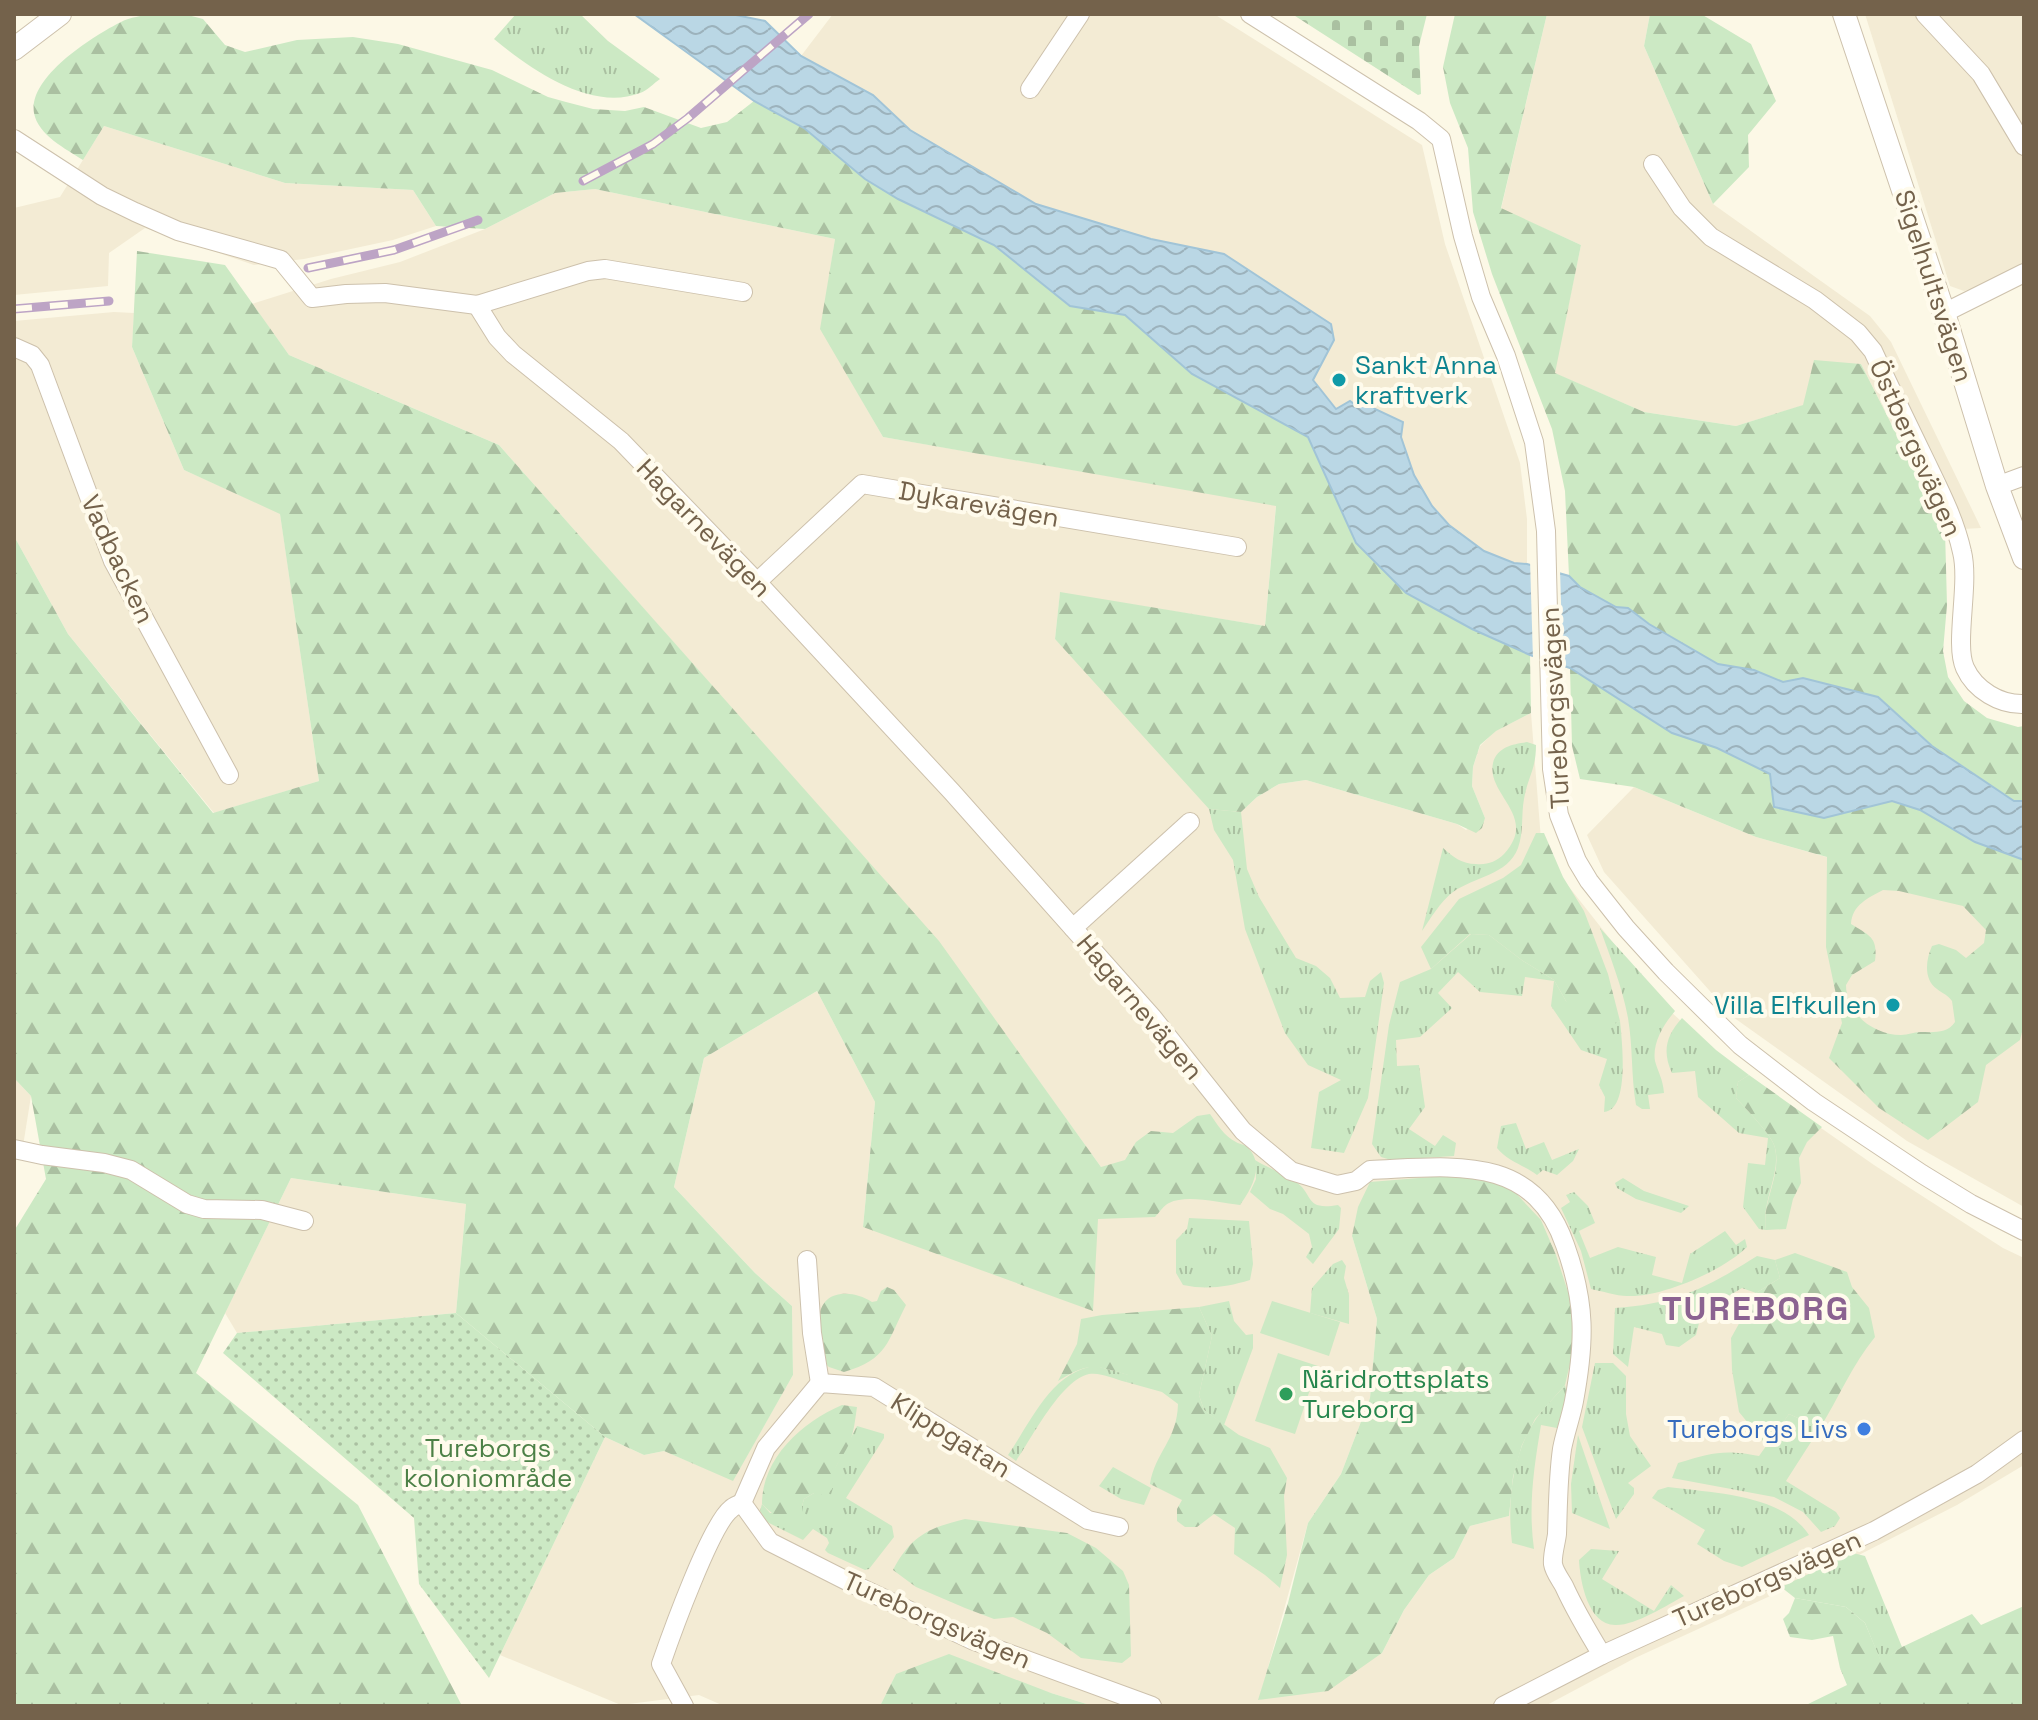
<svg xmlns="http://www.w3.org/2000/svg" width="2038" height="1720" viewBox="0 0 2038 1720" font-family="'Space Grotesk',sans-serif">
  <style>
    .residential { fill: #f3ebd4; fill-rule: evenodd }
    .grass { fill: url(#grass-tufts) }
    .forest { fill: url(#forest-firs); fill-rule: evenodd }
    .cemetery { fill: url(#cemetery-stones) }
    .garden { fill: url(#garden-dots) }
    .pitch { fill: #cce9c4 }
    .water { fill: url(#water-waves); stroke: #a1c4d7; stroke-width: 2 }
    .pier { fill: #fcf8e6 }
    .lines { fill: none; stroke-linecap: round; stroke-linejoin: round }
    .minor-casing { stroke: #cdc1ac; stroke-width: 20 }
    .tertiary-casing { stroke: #cdc1ac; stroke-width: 24 }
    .minor { stroke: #fff; stroke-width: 18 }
    .tertiary { stroke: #fff; stroke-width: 22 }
    .rail-casing { stroke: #bda4c5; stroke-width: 9 }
    .rail { stroke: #fffbec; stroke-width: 6; stroke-dasharray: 18; stroke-linecap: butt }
    .culture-dot { fill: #0f9aa8; stroke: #fffbec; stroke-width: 3 }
    .leisure-dot { fill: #2e9e5b; stroke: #fffbec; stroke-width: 3 }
    .shop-dot { fill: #3f7fe0; stroke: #fffbec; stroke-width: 3 }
    .labels { text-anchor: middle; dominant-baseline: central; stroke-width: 8; stroke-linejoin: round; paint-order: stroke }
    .street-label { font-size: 26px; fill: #74624b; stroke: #fffbec }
    .culture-label { font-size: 26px; fill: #0d838f; stroke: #fffbec; text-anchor: start }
    .leisure-label { font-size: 26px; fill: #27864d; stroke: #fffbec; text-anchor: start }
    .shop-label { font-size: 26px; fill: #366cbe; stroke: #fffbec; text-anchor: end }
    .park-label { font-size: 26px; fill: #4c8046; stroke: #fffbec }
    .district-label { font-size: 34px; font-weight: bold; letter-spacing: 2px; fill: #8b6391; stroke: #fffbec }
  </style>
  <defs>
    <pattern id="grass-tufts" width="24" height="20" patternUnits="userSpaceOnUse" patternTransform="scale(2)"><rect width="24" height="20" fill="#cce9c4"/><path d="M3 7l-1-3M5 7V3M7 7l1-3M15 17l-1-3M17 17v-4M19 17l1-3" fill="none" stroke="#aac0a1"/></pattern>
    <pattern id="forest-firs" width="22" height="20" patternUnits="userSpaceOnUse" patternTransform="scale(2)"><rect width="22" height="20" fill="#cce9c4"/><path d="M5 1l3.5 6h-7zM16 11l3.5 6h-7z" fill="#aac0a1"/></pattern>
    <pattern id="cemetery-stones" width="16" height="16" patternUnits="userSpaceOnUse" patternTransform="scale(2)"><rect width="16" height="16" fill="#cce9c4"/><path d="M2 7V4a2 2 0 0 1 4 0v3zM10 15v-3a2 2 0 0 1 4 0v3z" fill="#aac0a1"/></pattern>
    <pattern id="garden-dots" width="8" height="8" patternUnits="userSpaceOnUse" patternTransform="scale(2)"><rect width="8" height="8" fill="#cce9c4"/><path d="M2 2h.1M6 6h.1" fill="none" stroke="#aac0a1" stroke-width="1.8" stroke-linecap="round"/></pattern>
    <pattern id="water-waves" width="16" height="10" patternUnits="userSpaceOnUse" patternTransform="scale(2)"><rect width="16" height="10" fill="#bad7e5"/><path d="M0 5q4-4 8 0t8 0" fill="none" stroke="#9cb2bc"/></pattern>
  </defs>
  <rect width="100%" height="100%" fill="#fcf8e6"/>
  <g class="residential">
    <path d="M833 14H1214L1422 145 1445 244 1520 463 1527 519V564L1514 563 1484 551 1449 525 1432 506 1414 475 1401 437 1403 422 1375 409 1358 407 1350 401 1337 409 1313 380 1334 340 1331 324 1224 254 1151 239 1036 204 910 130 873 95 801 56Z"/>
    <path d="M1547 14H1650L1644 46 1713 204 1870 316 1891 342 1981 528 1945 530 1861 364 1804 405 1736 426 1644 412 1554 373 1581 245 1501 209Z"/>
    <path d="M1865 14H2024V262L1974 288 1964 291 1950 286Z"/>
    <path d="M104 126 285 183 413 190 436 226 393 240 304 259 254 265 145 228 109 253 108 286 14 295V208L60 197Z"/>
    <path d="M595 189 835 239 821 329 883 437 1276 505 1265 626 1060 593 1055 639 1241 812 1257 797 1279 784 1306 780 1457 824 1466 830 1485 818 1472 786 1473 767 1480 746 1495 731 1531 713 1541 840 1562 878 1659 1001 1725 1061 1874 1165 2003 1248 2024 1258V1465L1957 1505 1851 1559 1635 1658 1545 1706H1093L1051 1693 896 1674 880 1706H724L699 1695 621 1705 500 1655 605 1437 644 1455 664 1451 733 1480 793 1375 792 1306 755 1273 674 1187 704 1058 817 991 875 1102 863 1227 1101 1167 938 941 499 445 289 355 252 304 331 279 400 262 485 229 555 193ZM1352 1236 1522 1445 1513 1477 1509 1516 1470 1526 1454 1558 1429 1575 1404 1610 1382 1653 1259 1700 1308 1523 1341 1474 1370 1398 1377 1319Z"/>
    <path d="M114 312 134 313 132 347 184 470 280 513 319 781 214 813 68 634 14 536V321Z"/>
    <path d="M1634 787 1756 837 1914 882 2024 928V1207L1907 1141 1733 1017 1604 872 1587 835Z"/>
    <path d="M14 1078 31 1096 23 1146 14 1144Z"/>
    <path d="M291 1178 466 1204 456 1313 237 1333 225 1313Z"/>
  </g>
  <g class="grass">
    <path d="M516 14H580L608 41 660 79C654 83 647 91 640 93 591 112 530 69 494 39Z"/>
    <path d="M1527 742 1536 745C1536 770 1528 776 1524 799 1521 815 1524 831 1518 848 1508 875 1474 877 1453 892 1440 902 1431 918 1422 931L1443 848C1453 857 1462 864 1476 864 1487 865 1496 862 1504 854 1539 816 1486 795 1493 763 1497 747 1513 744 1527 742Z"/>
    <path d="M1209 809 1241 812 1247 869 1259 897 1296 958 1316 966 1330 978 1340 998 1365 997 1370 981 1381 972 1384 983 1368 1098 1344 1153 1311 1148 1319 1092 1341 1080 1308 1065 1285 1033 1245 929 1233 860 1214 830Z"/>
    <path d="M1600 928 1675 1011C1664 1024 1652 1043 1655 1061 1658 1072 1663 1079 1664 1093L1648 1095 1650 1109H1642L1636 1105C1631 1076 1633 1047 1628 1018 1622 986 1610 957 1600 928Z"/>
    <path d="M1471 934 1489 935 1523 961 1554 980 1566 1001 1613 1024 1620 1021C1622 1041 1630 1110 1604 1112L1605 1097 1599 1085 1607 1059 1581 1050 1551 1006 1554 981 1525 977 1522 996 1480 992 1458 972 1438 993 1452 1008 1420 1037 1396 1040 1397 1066 1419 1065 1425 1107 1409 1129 1435 1146 1443 1135 1456 1143 1454 1156 1391 1160 1381 1157 1372 1144 1389 1025 1400 982 1431 969Z"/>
    <path d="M1682 1018 1716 1050 1749 1075 1738 1082 1736 1098C1746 1109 1773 1136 1775 1148 1781 1175 1761 1201 1766 1230L1759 1229 1743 1207 1748 1163 1765 1165 1768 1138 1739 1133 1698 1097 1695 1071 1672 1073C1662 1051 1666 1036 1682 1018Z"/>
    <path d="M1516 1123 1526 1149 1544 1142 1552 1160 1579 1149 1573 1161 1557 1175 1543 1170 1537 1175C1524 1165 1507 1161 1497 1148L1501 1126Z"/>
    <path d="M1255 1160C1268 1168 1283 1173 1296 1182 1314 1194 1304 1211 1338 1205L1341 1208 1339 1229 1313 1264 1306 1257 1312 1247 1309 1234 1283 1214 1270 1209 1250 1192 1256 1179Z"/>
    <path d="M1623 1178 1644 1191 1689 1206 1681 1213 1636 1199 1617 1188 1615 1183Z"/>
    <path d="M1574 1192 1588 1206 1595 1223 1579 1231 1590 1258 1618 1247 1656 1257 1652 1275 1682 1283 1690 1254 1725 1231 1736 1245 1745 1239 1747 1247C1724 1270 1661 1298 1627 1296 1616 1296 1602 1291 1591 1289L1581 1251 1561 1208 1570 1202 1566 1195Z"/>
    <path d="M1189 1218 1249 1221 1253 1264 1250 1280C1227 1287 1207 1290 1183 1285L1176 1273V1240L1187 1229Z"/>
    <path d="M1757 1256 1775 1260 1780 1278 1756 1293 1742 1288 1720 1301 1700 1319 1696 1335 1679 1347 1666 1345 1662 1334 1634 1327 1628 1367 1613 1354 1615 1308C1676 1304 1706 1288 1757 1256Z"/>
    <path d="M1342 1260 1346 1266 1344 1278 1349 1295V1324L1310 1313 1312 1288 1333 1264Z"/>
    <path d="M1229 1301 1234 1321 1246 1335 1253 1334V1348L1224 1425 1204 1410 1199 1395 1212 1336 1199 1307Z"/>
    <path d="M1595 1363H1613L1626 1376V1414L1630 1436 1651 1466 1628 1483 1634 1488V1494L1616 1519 1582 1427Z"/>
    <path d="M1096 1366 1129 1375 1126 1382C1115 1379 1100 1372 1089 1374 1061 1380 1032 1438 1016 1461L1008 1455C1031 1422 1052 1370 1096 1366Z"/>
    <path d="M1565 1385 1567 1394 1557 1428 1541 1425C1534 1467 1528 1506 1534 1549L1512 1543C1507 1502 1512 1454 1536 1419 1544 1407 1556 1396 1565 1385Z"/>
    <path d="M1789 1414 1820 1428 1786 1481 1836 1512 1840 1518 1835 1526 1821 1532 1803 1512 1774 1497 1672 1478 1678 1463C1712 1453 1723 1449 1759 1456Z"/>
    <path d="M857 1426 884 1434V1438L846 1498 892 1526 894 1537 869 1569 865 1570 828 1553 825 1550 829 1543 827 1538 813 1529 803 1540 767 1522 760 1511 762 1504 770 1513 802 1506 804 1499 814 1493 832 1489V1474Z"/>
    <path d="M1578 1435 1610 1529 1572 1513 1571 1484Z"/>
    <path d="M1113 1467 1151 1488 1144 1505 1121 1499 1099 1486Z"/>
    <path d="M1668 1487C1713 1493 1782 1494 1809 1535L1742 1567 1724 1561 1697 1544 1705 1530 1652 1498 1658 1490Z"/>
    <path d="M1591 1549 1619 1551 1602 1579 1654 1611 1671 1585 1684 1596C1667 1605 1635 1626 1615 1625 1588 1625 1580 1581 1579 1560Z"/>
    <path d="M1853 1553 1865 1556 1902 1647 1881 1662 1865 1623 1846 1607 1795 1598 1781 1587Z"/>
  </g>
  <g class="forest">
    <path d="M152 14H184L203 19 225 45 245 52 297 40 353 37 398 44 492 70 548 97 566 102 593 109 625 111 644 107 701 128 727 122 754 101 804 128 865 179 898 199 994 245 1070 306 1125 315 1192 374 1308 437 1356 543 1406 593 1471 629 1530 655 1531 713 1496 731 1480 745 1473 767 1472 786 1485 818 1482 828 1476 833 1457 824 1306 780 1279 784 1257 797 1241 812 1209 809 1055 639 1060 592 1265 626 1276 506 883 437 820 329 835 239 595 189 555 193 485 229 436 226 413 190 285 183 104 126 83 160C66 149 38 135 34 113 28 77 93 36 121 22 130 17 142 16 152 14Z"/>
    <path d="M1455 14H1547L1501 208 1581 245 1555 373 1644 412 1736 426 1803 405 1814 360 1861 364 1945 530 1947 605 1943 651 1948 677 1964 701 1987 718 2018 727 2024 726V801H2014L1932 746 1878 697 1803 678 1783 682 1754 670 1718 664 1649 624 1628 608 1616 607 1580 587 1569 576 1565 491 1552 429 1492 274 1473 212 1468 148 1450 103 1443 67Z"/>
    <path d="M1650 14H1701L1751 44 1776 101 1748 135 1749 167 1713 204 1644 46Z"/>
    <path d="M137 251 225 265 289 355 499 445 939 941 1101 1167 1125 1160 1136 1142 1151 1131 1173 1133 1197 1116 1210 1114C1217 1124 1224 1136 1236 1142 1239 1144 1244 1144 1247 1147 1266 1164 1251 1190 1240 1205 1220 1203 1187 1194 1169 1203 1164 1205 1159 1213 1155 1217L1098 1219 1093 1311 863 1227 875 1102 817 991 704 1058 674 1187 755 1273 792 1306 793 1375 733 1481 664 1451 644 1455 605 1437 456 1313 466 1204 291 1178 196 1373 358 1505 461 1704 473 1706H14V1231L46 1179 31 1096 14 1078V536L68 634 213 813 319 781 280 514 184 470 132 347Z"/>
    <path d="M1570 668 1672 733 1717 748 1770 774 1824 818 1892 801 1920 810 1975 842 2024 860V1024L2020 1040 1986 1065 1978 1102 1928 1140 1879 1108 1829 1058 1842 1023 1826 947 1827 857 1756 837 1634 787 1580 779 1572 746ZM1883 890 1899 891 1963 906 1986 930 1984 943 1966 958 1956 950 1939 944 1932 946C1926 959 1923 979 1937 989 1943 994 1947 994 1952 1001L1955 1022C1947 1034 1933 1032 1920 1032 1914 1032 1908 1035 1901 1035 1873 1035 1846 1013 1846 985L1852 975 1875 961C1878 937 1870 936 1851 924 1852 905 1868 898 1883 890Z"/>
    <path d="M1536 833H1544L1563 877 1584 911 1608 974 1620 1021 1614 1024 1586 1023 1566 1001 1554 980 1523 961 1489 935 1470 934 1431 969 1421 947 1459 899 1503 878 1521 865Z"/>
    <path d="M1749 1075 1822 1127 1807 1142 1799 1158 1801 1183 1793 1199 1786 1229 1766 1230C1761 1202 1782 1176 1775 1148 1773 1136 1746 1109 1736 1098L1738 1082Z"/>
    <path d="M1468 1174 1510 1187 1541 1220 1556 1255 1569 1295 1575 1342 1565 1385 1535 1419 1522 1445 1513 1477 1509 1516 1470 1526 1454 1558 1429 1575 1404 1610 1382 1653 1328 1691 1258 1700 1288 1603 1308 1523 1341 1474 1370 1398 1377 1319 1352 1236 1358 1207 1370 1182Z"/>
    <path d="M1795 1253 1847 1272 1852 1287 1869 1308 1875 1337C1852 1365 1839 1397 1820 1428L1789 1414 1767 1446 1739 1412 1732 1370 1731 1338 1756 1293 1780 1278 1775 1260Z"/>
    <path d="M887 1287 894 1290 906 1305C887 1342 888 1359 844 1372L829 1367 822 1361C820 1338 809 1298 841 1294 853 1293 862 1296 872 1302L877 1301 881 1291Z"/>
    <path d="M1199 1307 1212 1336 1199 1395 1204 1410 1239 1435 1270 1448 1287 1478 1284 1496 1287 1555 1280 1588 1265 1575 1234 1554 1235 1528 1214 1514 1197 1527H1185L1177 1521V1509L1182 1500 1150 1484C1155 1452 1177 1441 1178 1404L1162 1392 1126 1382 1128 1375C1093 1365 1090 1362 1058 1381L1077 1344 1081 1319 1102 1315Z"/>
    <path d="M842 1405 857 1407C855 1420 854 1434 848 1446 839 1464 832 1467 832 1489L827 1495 814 1493 804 1499 802 1506 804 1518C789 1525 773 1516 762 1504 762 1458 802 1422 842 1405Z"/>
    <path d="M965 1519 1067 1533 1096 1548 1123 1571 1129 1585 1131 1656 1122 1663 1081 1658 1047 1633 1013 1617 994 1619 965 1608 916 1587 893 1570C911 1536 928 1528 965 1519Z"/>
    <path d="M1795 1598 1846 1607 1865 1623 1881 1661 1902 1647 1972 1614 1981 1625 2024 1606V1706H1804L1847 1685 1840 1668 1833 1636 1812 1640 1790 1637 1783 1619 1789 1613Z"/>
    <path d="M949 1654 1051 1693 1093 1706H880L896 1674Z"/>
  </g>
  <path class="cemetery" d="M1292 14H1427L1419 46 1421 94 1418 95Z"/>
  <path class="garden" d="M456 1313 605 1437 489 1678 419 1584 414 1518 223 1353 237 1333Z"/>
  <g class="pitch">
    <path d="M1272 1301 1340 1322 1329 1356 1260 1333Z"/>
    <path d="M1278 1353 1318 1366 1295 1434 1255 1421Z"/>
  </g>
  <path class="water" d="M634 14H731L765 21 801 56 873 95 910 130 1036 204 1151 239 1224 254 1331 324 1334 340 1313 380 1336 409 1350 401 1358 407 1368 400 1375 409 1403 422 1401 437 1414 475 1432 506 1449 525 1484 551 1514 563 1527 564 1569 576 1580 587 1616 607 1628 608 1649 624 1718 664 1754 670 1783 682 1803 678 1878 697 1932 746 2014 801H2024V860L1975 842 1920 810 1892 801 1824 818 1774 807 1770 774 1717 748 1672 733 1570 668 1530 655 1472 629 1406 593 1356 543 1308 437 1192 374 1125 315 1070 306 994 245 898 199 865 179 804 128 754 101Z"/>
  <path class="pier" d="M1530 560 1560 569 1563 670 1533 660Z"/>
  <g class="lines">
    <defs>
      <g id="minor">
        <path d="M1250 14 1419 121 1441 139 1463 236 1481 297 1506 356 1534 442 1546 531 1552 769 1559 815 1577 861 1589 881 1626 928 1666 972 1740 1045 1814 1102 1922 1174 1971 1204 2024 1231"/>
        <path d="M1925 14 1981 74 2024 146"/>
        <path d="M1030 89 1080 14"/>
        <path d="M14 139 102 196 135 212 178 231 281 260 312 298 346 294 385 293 477 305 588 271 605 269 743 292"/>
        <path d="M1653 164 1682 208 1711 237 1815 300 1858 333 1873 351C1890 388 1908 425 1926 462 1940 491 1955 520 1962 552 1970 584 1954 644 1965 668 1975 690 2000 705 2024 704"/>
        <path d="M477 305 497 337 513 354 621 441 757 582 952 792 1153 1018 1243 1131 1291 1171 1337 1185 1356 1181 1370 1170C1450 1167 1533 1152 1565 1245 1586 1303 1585 1342 1574 1401 1571 1417 1565 1433 1562 1449 1558 1477 1558 1505 1557 1534 1556 1543 1552 1555 1553 1564 1554 1571 1560 1579 1564 1586 1575 1610 1588 1632 1602 1655"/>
        <path d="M1944 313 2024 273"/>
        <path d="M14 347 32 355 40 365 113 561 229 775"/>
        <path d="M1997 486 2024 476"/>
        <path d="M757 582 862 484 1237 547"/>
        <path d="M1073 928 1190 822"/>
        <path d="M14 1149 42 1155 104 1163 131 1170 187 1204 204 1209 262 1210 304 1221"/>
        <path d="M807 1260 812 1333 820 1383"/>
        <path d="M742 1503 766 1448 820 1383 874 1387 1088 1520 1119 1527"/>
        <path d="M742 1503 770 1542 853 1584 972 1640 1152 1706"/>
        <path d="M684 1706 661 1664C671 1635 711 1524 731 1509 734 1506 738 1505 742 1503"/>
        <path d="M1503 1706 1602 1655 1874 1531 1977 1474 2024 1440"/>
      </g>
      <g id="tertiary">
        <path d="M1844 14 1944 313 1997 486 2024 558"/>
        <path d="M14 49 60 14"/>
      </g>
    </defs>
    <use href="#minor" class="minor-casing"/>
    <use href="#tertiary" class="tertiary-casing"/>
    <use href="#minor" class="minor"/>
    <use href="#tertiary" class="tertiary"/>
    <defs>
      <g id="rail">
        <path d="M583 181 653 144 688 118 809 14"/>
        <path d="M308 268 394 250 478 220"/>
        <path d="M14 309 109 301"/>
      </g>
    </defs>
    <use href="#rail" class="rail-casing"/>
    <use href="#rail" class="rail"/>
  </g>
  <g class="culture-dot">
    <circle cx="1339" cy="380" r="8"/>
    <circle cx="1893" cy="1005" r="8"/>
  </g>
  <circle class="leisure-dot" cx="1286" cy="1394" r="8"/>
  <circle class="shop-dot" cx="1864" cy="1429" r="8"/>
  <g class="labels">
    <g class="street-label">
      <text transform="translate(1934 286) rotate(72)">Sigelhultsvägen</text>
      <text transform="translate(1916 448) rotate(66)">Östbergsvägen</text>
      <text transform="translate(979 504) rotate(10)">Dykarevägen</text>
      <text transform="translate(704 528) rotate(46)">Hagarnevägen</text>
      <text transform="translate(118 559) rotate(65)">Vadbacken</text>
      <text transform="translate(1555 708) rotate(-93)">Tureborgsvägen</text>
      <text transform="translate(1140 1007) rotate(50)">Hagarnevägen</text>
      <text transform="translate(951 1435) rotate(32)">Klippgatan</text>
      <text transform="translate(1767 1579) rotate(-24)">Tureborgsvägen</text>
      <text transform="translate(937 1620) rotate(24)">Tureborgsvägen</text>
    </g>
    <g class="culture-label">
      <text x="1355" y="365">Sankt Anna<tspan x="1355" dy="30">kraftverk</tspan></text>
      <text x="1877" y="1005" text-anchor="end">Villa Elfkullen</text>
    </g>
    <g class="leisure-label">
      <text x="1302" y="1379">Näridrottsplats<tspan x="1302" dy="30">Tureborg</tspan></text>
    </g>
    <g class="shop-label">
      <text x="1848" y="1429">Tureborgs Livs</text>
    </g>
    <g class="park-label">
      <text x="488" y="1448">Tureborgs<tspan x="488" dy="30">koloniområde</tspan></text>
    </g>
    <g class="district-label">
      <text x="1756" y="1308">TUREBORG</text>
    </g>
  </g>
  <rect width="2038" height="1720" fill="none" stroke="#74624b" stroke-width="32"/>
</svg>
